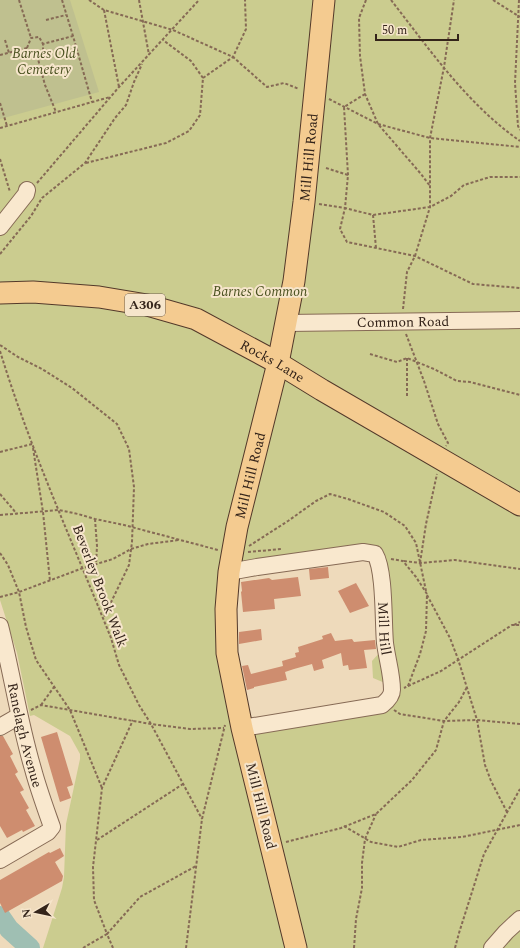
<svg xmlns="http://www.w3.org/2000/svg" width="520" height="948" viewBox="0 0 520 948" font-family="Spectral,serif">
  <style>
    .green { fill: #cbcc8f; fill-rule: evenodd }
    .cemetery { fill: #bfc08f }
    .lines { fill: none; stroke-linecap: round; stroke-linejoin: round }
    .river { stroke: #9fbfb3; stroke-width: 20 }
    .building { fill: #ce8d6f }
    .minor-casing { stroke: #866a55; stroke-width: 18 }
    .major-casing { stroke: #53392a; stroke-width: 23 }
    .path { stroke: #866a55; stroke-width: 2; stroke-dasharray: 3 2; stroke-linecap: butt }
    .minor { stroke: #f9e8ce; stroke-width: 16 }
    .major { stroke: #f4cb90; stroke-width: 21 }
    .labels { text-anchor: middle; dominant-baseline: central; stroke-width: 4; stroke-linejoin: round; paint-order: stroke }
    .shield { fill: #f6e5cb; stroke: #6e5e4f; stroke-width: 1 }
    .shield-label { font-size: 13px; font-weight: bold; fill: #34241a }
    .park-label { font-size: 14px; font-style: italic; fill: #4a5120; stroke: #f6e5cb }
    .street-label { font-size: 14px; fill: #34241a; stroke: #f6e5cb }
  </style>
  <rect width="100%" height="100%" fill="#eedabb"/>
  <path class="green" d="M0 0H520V948H43L62 888 64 877 66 824 80 759V754L70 736 34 715 30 716 17 653 0 600ZM370 558 381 651 372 661 373 678 385 683 386 690 382 700 249 719 234 655 237 579Z"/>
  <path class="cemetery" d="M0 0H70L99 92 0 119Z"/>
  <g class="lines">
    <path class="river" d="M0 916 9 929 30 948"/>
  </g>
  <g class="building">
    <path d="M328 567 329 578 310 580 309 569Z"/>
    <path d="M298 577 301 596 274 599 275 609 243 612 241 592 242 591 241 582 269 578 272 580Z"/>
    <path d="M356 583 369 606 350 613 338 591Z"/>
    <path d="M261 629 262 640 239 644V632Z"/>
    <path d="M331 633 335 641 352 639 354 642 375 640 376 649 364 650 367 668 349 670 348 665 343 666 341 653 322 660 324 668 314 671 312 664 294 669 285 672 287 680 254 687V688L247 690 242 666 248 665 251 674 283 666 282 661 296 657 295 653 299 652 298 647 323 639 322 636Z"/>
    <path d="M57 732 73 785 67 787 71 798 60 802 41 737Z"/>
    <path d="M0 736H3L13 754 10 756 18 772 15 774 24 790 20 792 29 808 26 810 35 826 23 832 22 830 7 838 0 826Z"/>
    <path d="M60 848 64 856 55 862 63 876 62 881 5 913 0 903V880L49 852 50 853Z"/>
  </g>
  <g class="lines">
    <defs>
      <g id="minor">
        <path d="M0 227 26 194 27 190"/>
        <path id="s1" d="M286 323 520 320"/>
        <path id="s2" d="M229 572 257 567 363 552 375 554C385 571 383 622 385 643 387 659 392 674 392 690 392 696 387 701 382 705L242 728"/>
        <path id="s3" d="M0 626C12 673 19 722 33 769 38 788 45 807 52 827L48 832 0 860"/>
        <path d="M0 727 19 716"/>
        <path d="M492 948 506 932 520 919"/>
      </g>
      <g id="major">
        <path id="s4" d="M0 293 33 292 99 297 147 305 196 319 278 363 322 390 520 505"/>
        <path id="s5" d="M296 948 242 728 227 653 226 609 229 572 237 527 278 363 294 281 304 202 324 0"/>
      </g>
    </defs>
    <use href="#minor" class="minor-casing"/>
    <use href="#major" class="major-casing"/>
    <g class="path">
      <path d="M19 0 31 38"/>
      <path d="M62 0 73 36"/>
      <path d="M89 0 104 10 173 30 233 57 267 87 284 83 299 89"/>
      <path d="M139 0 149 55"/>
      <path d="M366 0 359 18 360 56 365 94 378 124 421 174 430 186"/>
      <path d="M391 0C430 50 467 104 520 141"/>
      <path d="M493 0 520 17"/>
      <path d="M519 0 515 83 518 126 520 130"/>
      <path d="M104 10 119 87"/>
      <path d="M46 20 66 15"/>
      <path d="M5 40 9 53"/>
      <path d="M27 48 31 38 39 37 43 44"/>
      <path d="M0 55 27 48 38 59 45 85 56 112"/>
      <path d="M38 59 43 51V44L73 36 92 102"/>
      <path d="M203 78 233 57 246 29 245 0"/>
      <path d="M365 94 344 107 348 175 345 208 373 215 430 207 451 196 464 185 490 177H520"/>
      <path d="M329 99 378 124 430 138 520 147"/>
      <path d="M0 103 7 126"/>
      <path d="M0 128 110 97"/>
      <path d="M0 159 10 192"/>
      <path d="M86 163 166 143 189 131 200 115 203 78 191 61 163 40"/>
      <path d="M326 168 348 175"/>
      <path d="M37 183 119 87 199 0"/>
      <path d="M319 204 345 208 340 229 347 242 415 256 473 284 520 288"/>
      <path d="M373 215 376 248"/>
      <path d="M0 254 31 216 42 198 85 163 115 118 126 105 134 82 142 64"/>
      <path d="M403 309 407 272 415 256 430 207V138L444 67 454 0"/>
      <path d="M406 334 424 381 438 424 448 443 446 446"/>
      <path d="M0 345 18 357 42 369 72 388 117 424 129 449 134 487 132 542 129 565 103 619"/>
      <path d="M0 351C30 449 73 543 111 638L119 665 139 705 151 724 202 819"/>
      <path d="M370 354 397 362 407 358 434 369 457 381 470 382 520 395"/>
      <path d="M407 396V358"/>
      <path d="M33 448 43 512 50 581"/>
      <path d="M0 452 32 444"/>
      <path d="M0 494 17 514"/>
      <path d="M0 515 59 510 78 514 95 519 124 525 218 550"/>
      <path d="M95 519 97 546 96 565"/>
      <path d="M249 546 288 521 316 501 330 494 348 499 384 512 405 526 416 543 426 591"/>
      <path d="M248 552 282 549"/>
      <path d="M0 553 8 565 19 592 26 627 36 660 70 710 102 788"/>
      <path d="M391 559 403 561 416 577 427 594 426 631 420 654 408 686 404 688"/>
      <path d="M404 561 420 563 455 560 520 569"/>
      <path d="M420 563 426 524 437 474"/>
      <path d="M427 595 450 638 458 659 477 720 485 765 491 781 507 812"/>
      <path d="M0 597 19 592 83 568 113 559 131 549 148 544 179 540"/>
      <path d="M514 625 520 622"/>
      <path d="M408 686 441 671 512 625H520"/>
      <path d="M41 705 54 687"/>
      <path d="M31 710 41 705 151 724 190 729 224 728"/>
      <path d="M394 710 400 714 444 721 477 720 520 724"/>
      <path d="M344 826 371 842 398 847 421 840 462 837 520 825"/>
      <path d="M97 840 183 784"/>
      <path d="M286 842 341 828 376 814 412 780 436 750 444 721 459 702 467 687"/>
      <path d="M83 948 107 934 94 900 93 867 102 788 133 720"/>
      <path d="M113 948 107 934 140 897 196 866"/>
      <path d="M186 948 202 819 225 725"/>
      <path d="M354 948 356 919 362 888V863L365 839 376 814"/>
      <path d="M455 948 459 933 484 854 520 789"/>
    </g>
    <use href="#minor" class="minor"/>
    <use href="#major" class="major"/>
  </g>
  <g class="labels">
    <rect class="shield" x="125" y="294" width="40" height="22" rx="3"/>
    <g class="shield-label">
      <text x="145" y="305">A306</text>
    </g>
    <g class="park-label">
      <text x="44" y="53">Barnes Old<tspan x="44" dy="16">Cemetery</tspan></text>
      <text x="260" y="291">Barnes Common</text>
    </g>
    <g class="street-label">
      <text stroke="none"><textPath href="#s5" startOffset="807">Mill Hill Road</textPath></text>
      <text stroke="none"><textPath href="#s1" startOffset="117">Common Road</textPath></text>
      <text stroke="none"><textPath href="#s4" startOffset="286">Rocks Lane</textPath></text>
      <text stroke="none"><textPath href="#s5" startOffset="483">Mill Hill Road</textPath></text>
      <text transform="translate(100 586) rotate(69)">Beverley Brook Walk</text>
      <text stroke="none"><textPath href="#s2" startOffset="223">Mill Hill</textPath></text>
      <text stroke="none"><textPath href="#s3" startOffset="112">Ranelagh Avenue</textPath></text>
      <text transform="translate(261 806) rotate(76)">Mill Hill Road</text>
    </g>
  </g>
  <g transform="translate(36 912) rotate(261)" stroke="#f6e5cb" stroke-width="3" paint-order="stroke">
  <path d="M0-3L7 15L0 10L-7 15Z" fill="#34241a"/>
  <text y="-6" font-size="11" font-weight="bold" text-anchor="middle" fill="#34241a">N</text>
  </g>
  <path d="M376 34v6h82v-6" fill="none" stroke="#34241a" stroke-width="2"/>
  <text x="382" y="34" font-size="12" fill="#34241a" stroke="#f6e5cb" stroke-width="3" paint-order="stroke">50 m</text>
</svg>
